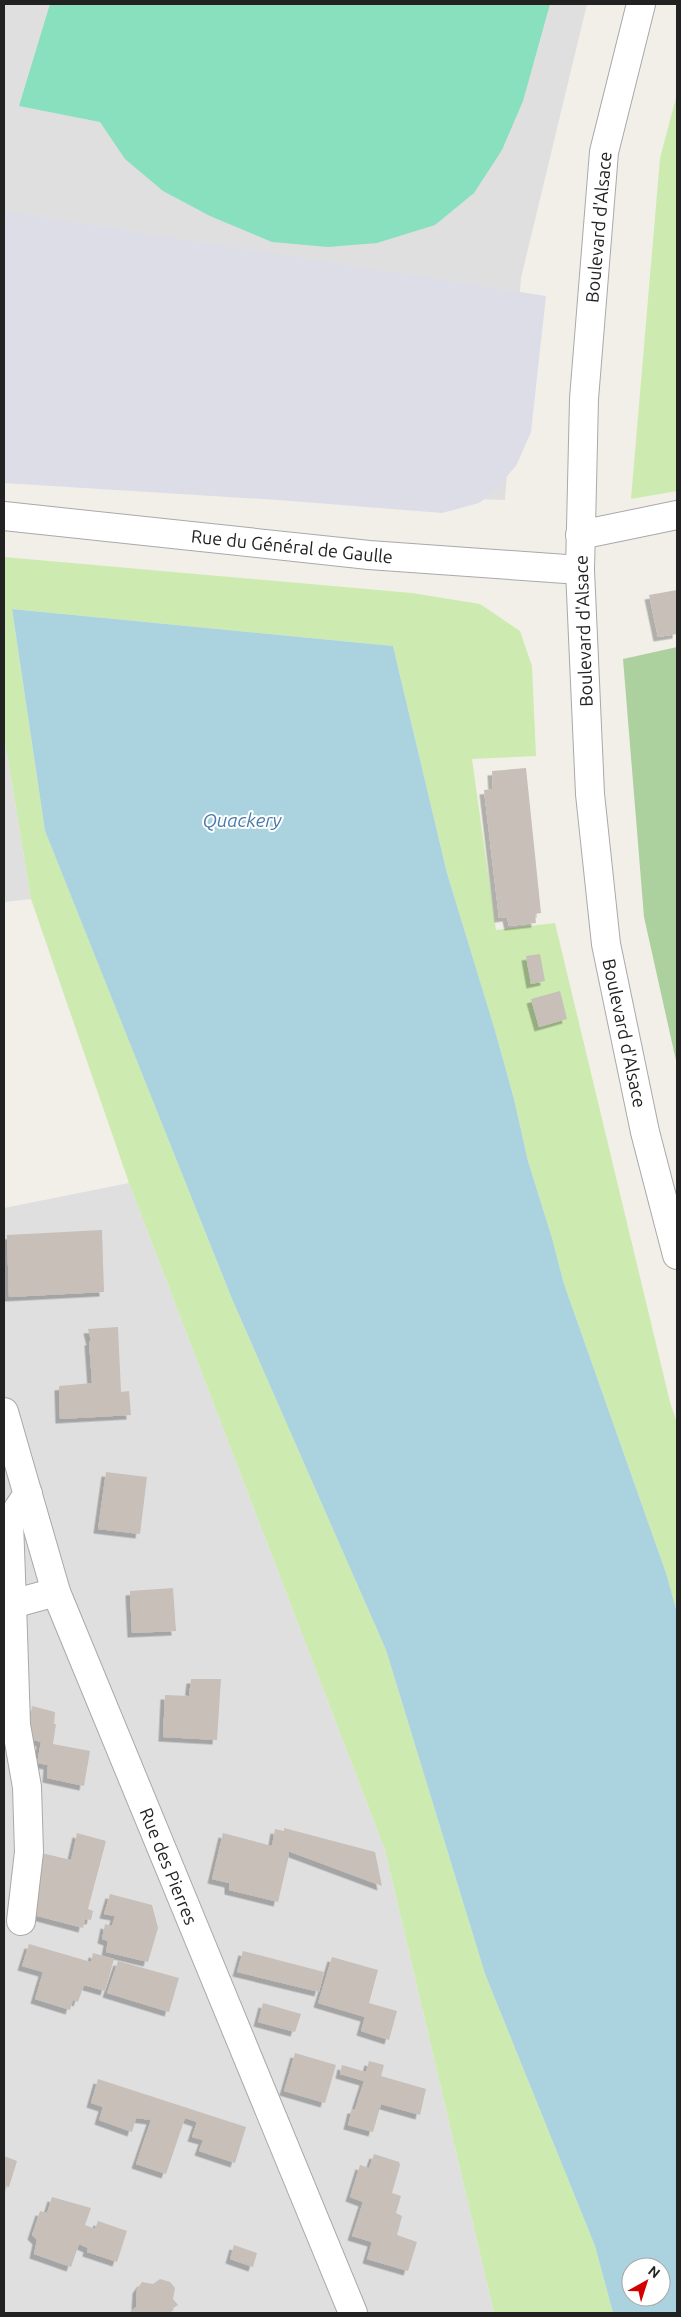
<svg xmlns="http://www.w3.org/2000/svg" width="681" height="2317" viewBox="0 0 681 2317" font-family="Ubuntu,sans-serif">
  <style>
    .residential { fill: #e0dfdf }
    .grass { fill: #cdebb0 }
    .forest { fill: #add19e }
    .pitch { fill: #88e0be }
    .plaza { fill: #dddde8 }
    .water { fill: #aad3df; fill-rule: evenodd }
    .building { fill: #c7bfb8; filter: url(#shadow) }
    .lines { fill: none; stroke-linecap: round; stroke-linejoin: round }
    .minor-casing { stroke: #a9a9a9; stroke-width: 30 }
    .minor { stroke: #fff; stroke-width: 28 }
    .labels { text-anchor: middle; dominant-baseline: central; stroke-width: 4; stroke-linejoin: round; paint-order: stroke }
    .street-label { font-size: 18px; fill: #222; stroke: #fff }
    .water-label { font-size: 19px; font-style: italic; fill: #4a7aab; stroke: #fff }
  </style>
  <defs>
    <filter id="shadow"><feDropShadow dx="-4.5" dy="4.5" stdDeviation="0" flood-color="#0004"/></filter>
  </defs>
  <rect width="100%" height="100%" fill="#f2efe9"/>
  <g class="residential">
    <path d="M4 4H587L521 278 505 500 4 483Z"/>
    <path d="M4 736 31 899 4 902Z"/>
    <path d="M129 1183 385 1850 494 2313H4V1208Z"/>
  </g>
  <g class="grass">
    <path d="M677 94V491L631 499 660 158Z"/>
    <path d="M4 557 412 593 480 604 520 631 532 666 536 756 472 759 496 930 555 923 670 1402 677 1423V1612L666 1573 564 1284 552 1238 528 1161 514 1099 494 1027 447 873 393 646 12 609 45 831 232 1299 386 1650 485 1974 595 2246 613 2313H494L385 1850 129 1183 31 899 4 736Z"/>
  </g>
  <path class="forest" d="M677 647V1065L644 917 623 659Z"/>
  <path class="pitch" d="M50 4H550L523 101 502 150 474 193 435 225 377 243 328 247 272 242 210 216 163 191 125 159 100 122 19 106Z"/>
  <path class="plaza" d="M4 211 546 296 531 432 516 466 494 491 479 503 442 513 278 500 4 483Z"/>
  <path class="water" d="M12 609 393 646 447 873 494 1027 514 1099 528 1161 552 1238 564 1284 666 1573 677 1612V2313H613L595 2246 485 1974 386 1650 232 1299 45 831ZM631 2267H661V2297H631Z"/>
  <g class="building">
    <path d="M677 590V634L658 637 649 595Z"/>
    <path d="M526 768 541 913 535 914 536 923 509 926 507 917 499 918 484 790 493 789 492 771Z"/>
    <path d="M540 954 545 981 531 984 526 956Z"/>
    <path d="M560 991 567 1019 539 1027 531 999Z"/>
    <path d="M102 1230 104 1292 9 1297 7 1235Z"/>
    <path d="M118 1327 121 1392 129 1391 131 1415 60 1419 59 1386 92 1383 89 1341H91L88 1329Z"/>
    <path d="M106 1472 147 1477 140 1534 98 1529Z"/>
    <path d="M173 1588 176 1631 132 1633 130 1591Z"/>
    <path d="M191 1679H221L217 1740 163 1737 165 1695 189 1696Z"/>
    <path d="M32 1706 55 1712 54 1724H56L53 1744 90 1751 84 1786 47 1778 48 1765 37 1763 41 1742 30 1739 27 1719H30Z"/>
    <path d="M284 1828 375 1852 382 1886 288 1851 289 1855 278 1902 229 1890V1883L212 1879 223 1833 272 1846 275 1829 284 1831Z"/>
    <path d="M77 1833 106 1841 88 1909 93 1911 91 1920 85 1919 83 1928 30 1914 33 1851 71 1860Z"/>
    <path d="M110 1894 152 1905 158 1928 148 1962 106 1952 108 1941 102 1939 105 1924 112 1926 115 1916 104 1914Z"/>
    <path d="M29 1944 91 1962 93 1953 114 1959 105 1991 84 1985 78 2002 73 2000 70 2010 35 1999 43 1972 22 1966Z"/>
    <path d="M243 1951 324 1972 319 1992 237 1972Z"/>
    <path d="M332 1957 378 1970 369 2003 397 2011 389 2040 361 2031 365 2017 318 2003Z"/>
    <path d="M118 1961 179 1978 169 2012 107 1993Z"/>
    <path d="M263 2003 301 2014 295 2032 258 2022Z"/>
    <path d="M295 2053 336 2065 325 2103 284 2091Z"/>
    <path d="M369 2061 384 2065 381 2076 426 2089 420 2115 381 2104 373 2132 348 2125 352 2109H355L364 2081 340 2074 342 2065 366 2072Z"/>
    <path d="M98 2079 246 2127 235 2163 199 2151 203 2140 192 2137 197 2122 185 2118 166 2174 136 2164 151 2120 136 2118 132 2132 99 2120 103 2107 91 2103Z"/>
    <path d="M374 2154 399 2162 400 2165 392 2193 401 2196 396 2213 402 2216 397 2235 417 2242 408 2271 367 2259 372 2242 352 2236 363 2202 350 2197 360 2165 369 2168Z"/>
    <path d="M4 2156 17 2161 9 2187 4 2186Z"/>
    <path d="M52 2197 91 2208 85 2225 95 2229 98 2221 127 2231 117 2262 87 2252 88 2248 79 2244 71 2267 34 2254 37 2240 32 2235 40 2211 47 2213Z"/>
    <path d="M234 2245 257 2253 253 2267 230 2259Z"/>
    <path d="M160 2279 170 2282 175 2288 173 2299 178 2305 172 2309 171 2313H129L136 2307 137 2289 142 2282 153 2284Z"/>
  </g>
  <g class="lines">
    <defs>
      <g id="minor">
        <path d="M641 4 604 152 584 399 580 570 590 794 606 944 645 1132 677 1255"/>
        <path d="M4 516 369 555 580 570"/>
        <path d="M580 535 677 515"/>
        <path d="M4 1412 56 1592 353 2313"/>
        <path d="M28 1494 9 1522 12 1604 56 1592"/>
        <path d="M12 1604 16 1725 27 1787 29 1852 21 1921"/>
      </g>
    </defs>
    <use href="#minor" class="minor-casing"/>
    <use href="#minor" class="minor"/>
  </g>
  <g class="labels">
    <g class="street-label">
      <text transform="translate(598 227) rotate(-85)">Boulevard d'Alsace</text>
      <text transform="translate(292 546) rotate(6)">Rue du Général de Gaulle</text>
      <text transform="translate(583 631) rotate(-92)">Boulevard d'Alsace</text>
      <text transform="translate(625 1033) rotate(78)">Boulevard d'Alsace</text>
      <text transform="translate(169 1866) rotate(68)">Rue des Pierres</text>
    </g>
    <g class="water-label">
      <text x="242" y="820">Quackery</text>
    </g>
  </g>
  <rect width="681" height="2317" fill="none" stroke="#222222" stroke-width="10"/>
  <g transform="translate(646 2282) rotate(39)"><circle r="24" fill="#ffffff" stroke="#a7a7a7"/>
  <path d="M0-4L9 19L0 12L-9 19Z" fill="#d40000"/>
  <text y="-8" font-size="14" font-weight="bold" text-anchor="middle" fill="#222222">N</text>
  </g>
</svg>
